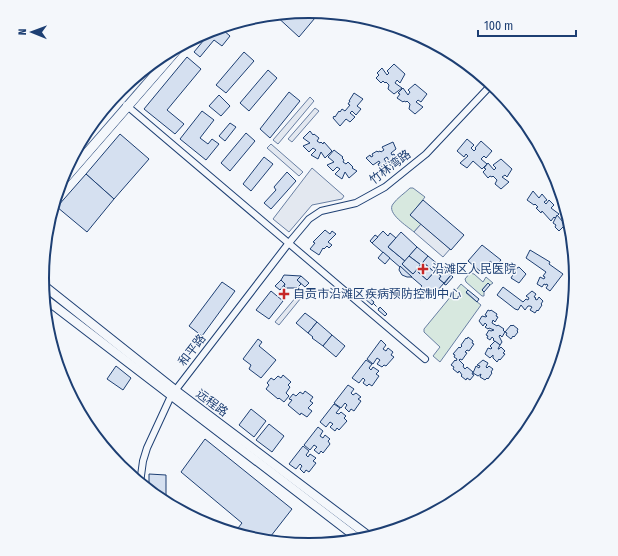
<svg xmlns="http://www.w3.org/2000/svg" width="618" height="556" viewBox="0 0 618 556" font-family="'Fira Sans Condensed','Noto Sans SC',sans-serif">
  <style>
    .green { fill: #d7e8df; stroke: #687fa3 }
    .parking { fill: #e3e8f0; stroke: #687fa3 }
    .building { fill: #d5e0f0; stroke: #1d3f73 }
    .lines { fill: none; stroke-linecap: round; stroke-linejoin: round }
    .street-casing { stroke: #1d3f73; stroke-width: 8 }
    .secondary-casing { stroke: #1d3f73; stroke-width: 10 }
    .primary-casing { stroke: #1d3f73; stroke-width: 10 }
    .street { stroke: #f4f7fb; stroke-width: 6 }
    .secondary { stroke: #f4f7fb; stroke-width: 8 }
    .primary { stroke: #f4f7fb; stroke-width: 9 }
    .fence { stroke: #1d3f73; stroke-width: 1; stroke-dasharray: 5 2; stroke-linecap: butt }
    .poi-dot { fill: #c62828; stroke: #f4f7fb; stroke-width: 1.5 }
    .labels { text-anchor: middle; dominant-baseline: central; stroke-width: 3; stroke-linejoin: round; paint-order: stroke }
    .street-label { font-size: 12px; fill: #1d3f73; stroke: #f4f7fb }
    .poi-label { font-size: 12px; fill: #1d3f73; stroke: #f4f7fb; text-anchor: start }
    .rim { fill: none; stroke: #1d3f73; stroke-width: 2 }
  </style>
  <rect width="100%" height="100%" fill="#f4f7fb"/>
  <g class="green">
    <path d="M410 188H413L425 197 411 215 421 224 414 232C407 226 386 213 393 204 397 198 405 193 410 188Z"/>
    <path d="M470 273 474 274 483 282 486 277 493 283 490 285 488 283 482 290 484 292V296H482L466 282 465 279Z"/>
    <path d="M461 284 468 290 466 293 481 305 440 362 433 356 440 347 424 332V329Z"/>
  </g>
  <g class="parking">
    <path d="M310 97 314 101 278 144 273 140Z"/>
    <path d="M315 108 319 111 292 142 288 139Z"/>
    <path d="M271 144 303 172 299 176 267 148Z"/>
    <path d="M312 168 344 196 342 199 312 205 289 232 273 219Z"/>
    <path d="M421 224 450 249 443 257 414 232Z"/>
    <path d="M302 290 305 293 279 325 275 322Z"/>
  </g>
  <g class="building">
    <path d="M309 11 320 12 299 37 274 14Z"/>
    <path d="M238 22 232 29 227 25 223 30 230 36 222 46 214 40 200 57 194 52 213 29Z"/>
    <path d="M244 52 254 61 226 93 216 85Z"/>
    <path d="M187 57 201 69 167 110 184 124 175 134 144 109Z"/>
    <path d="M394 64 405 74 400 83 397 80 395 83 402 88 394 94 388 89 389 85 386 82 385 83 383 81 381 83 376 78 379 75 377 73 382 68 387 75 389 73 387 71Z"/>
    <path d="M268 70 277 78 249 111 240 103Z"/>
    <path d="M415 84 427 94 421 102 418 100 416 102 423 107 415 114 409 109 410 104 407 101 406 102 404 101 403 102 397 98 400 94 398 93 403 88 408 95 410 92 408 90Z"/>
    <path d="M289 92 300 101 270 138 260 129Z"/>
    <path d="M354 93 363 99 357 106 361 109 356 115 352 111 350 113 355 117 350 122 346 119 340 126 333 118 334 116 335 117 339 111 340 112 342 109 345 111 350 105 348 104 350 101H349Z"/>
    <path d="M219 95 230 106 221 116 209 106Z"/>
    <path d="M202 111 214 120 200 138 208 144 212 139 219 144 206 160 180 139Z"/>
    <path d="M230 123 236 127 225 141 219 136Z"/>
    <path d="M310 131 313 135 314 134 319 138 317 141 320 143 321 142 323 144 324 142 332 151 325 158 321 152 318 159 311 155 316 150 313 148 309 152 303 146 310 143 303 138Z"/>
    <path d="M246 133 255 141 230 171 221 163Z"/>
    <path d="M120 134 149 159 114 199 86 174Z"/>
    <path d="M467 139 474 145 471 148 474 151 476 149 475 148 481 141 492 151 486 158 484 156 481 159 487 164 482 169 473 161 467 168 460 163 468 156 466 154 464 157 457 151Z"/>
    <path d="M393 142 396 149 391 153 392 155 394 154 396 157 389 161 387 157 384 159 387 163 380 168 378 164 380 163 379 161 373 165 366 158 370 155 371 157 373 156 372 154 377 151 378 152 380 151 381 152 384 150 382 147Z"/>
    <path d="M334 150 343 157 342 158 344 160 343 162 346 164 348 162 353 167 352 168 357 171 349 178 345 172 342 179 335 174 340 169 337 167 333 171 327 165 334 162 328 157Z"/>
    <path d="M264 157 273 164 251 191 243 184Z"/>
    <path d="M501 159 512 169 507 177 505 175 502 177 509 182 501 189 495 184 497 180 493 176 492 177 490 176 488 178 483 172 486 169 484 168 488 163 494 170 496 168 493 165Z"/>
    <path d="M287 172 296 181 271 209 264 203 276 190 274 187Z"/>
    <path d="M86 174 114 199 87 232 57 207Z"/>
    <path d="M533 191 539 198 542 194 547 200 544 202 546 204 549 200 554 205 551 208 559 214 555 218 554 217 551 221 542 211 541 213 536 208 538 207 535 204 534 205 527 200Z"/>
    <path d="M423 200 464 235 451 250 410 215Z"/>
    <path d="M557 215 563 222 566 216 568 218 570 222 568 224 571 226 572 240 571 238 569 240 565 236 569 231 564 226 559 231 555 227 556 225 553 223Z"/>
    <path d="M325 230 330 234 332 231 336 234 328 242 332 245 329 248 327 246 324 249 323 248 319 255 310 249 315 243 313 242Z"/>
    <path d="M383 231 388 236 390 233 396 238 388 247 405 261 402 264 413 274 416 270 427 280 435 271 441 276 439 279 444 283 431 298 420 288 422 286 372 243Z"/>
    <path d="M401 232 417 247 405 261 388 247Z"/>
    <path d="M375 235 378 237 372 243 370 241Z"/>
    <path d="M482 245 501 260 496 266 490 261 481 272 468 261Z"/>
    <path d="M417 247 428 256 421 265 409 256Z"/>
    <path d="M530 250 550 262 549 264 563 274 550 291 546 288 548 285 546 284V285L544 284 542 287 537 284 540 277 544 279 545 277 543 276 546 272 526 258Z"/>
    <path d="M383 252 390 258 385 264 378 258Z"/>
    <path d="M409 256 421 265 413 274 402 264Z"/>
    <path d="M428 256 440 266 434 272 423 262Z"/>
    <path d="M423 262 434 272 427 280 416 270Z"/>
    <path d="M400 266 412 277H407L402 275 399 270Z"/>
    <path d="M440 266 451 275 444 283 439 279 441 276 435 271Z"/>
    <path d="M519 267 526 274 519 283 511 278 517 268Z"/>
    <path d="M284 275 301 276 297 280 301 284 297 288H286L284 286 285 284 281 280Z"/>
    <path d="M451 275 453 277 446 285 444 284Z"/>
    <path d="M301 276 309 283 305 287 297 280Z"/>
    <path d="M281 280 285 284 280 290 275 286Z"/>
    <path d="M222 282 235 291 202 336 189 326Z"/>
    <path d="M488 283 490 285 484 292 482 290Z"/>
    <path d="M420 287V288L426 294 421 300 414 294Z"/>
    <path d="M503 287 523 302 526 299 528 300 529 298 526 296 532 291 536 294 534 297 536 298 535 299 537 300 539 297 543 301 541 304 542 305 538 311 537 310 535 313 530 310 532 307 530 306H528L525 310 521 305 518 310 515 309 497 295Z"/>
    <path d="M468 290 479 299 477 302 466 292Z"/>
    <path d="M271 291 283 301 269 319 256 310Z"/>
    <path d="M367 296 374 302 372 305 364 298Z"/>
    <path d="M380 307 387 314 385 316 378 310Z"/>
    <path d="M488 310 490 311 491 310 497 314 496 316 498 317 495 322 493 320 492 323 497 326 498 325 504 329 503 330 505 332 502 337 500 335 499 336 502 342 500 345 493 340 494 339 492 337 490 340 487 338 488 336 486 335 489 330 491 331 494 330 489 328 488 329 485 327 487 325 485 323 483 326 479 321 482 316 486 317 487 316 485 315Z"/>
    <path d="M305 313 317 322 308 333 296 323Z"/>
    <path d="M317 322 332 335 323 346 312 338 313 337 308 333Z"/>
    <path d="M511 325 512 326 513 325 518 329 517 331 518 332 514 337 513 336 511 339 506 335 507 333 505 332Z"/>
    <path d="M332 335 345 346 336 357 323 346Z"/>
    <path d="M468 337 473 341 472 343 474 344 469 351 467 350 465 352 467 353 462 360 460 359 459 360 464 365 463 366 464 368 465 369 467 367 473 372 472 374 474 375 470 380 467 378 466 380 461 376 462 375 460 372 459 371 458 373 453 369 454 367 451 365 455 360 456 361 457 359 454 357 455 355 453 354 459 347 460 348 462 346 461 345 466 338 467 339Z"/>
    <path d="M258 339 262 342 259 346 276 360 261 378 249 369 251 365 243 359Z"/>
    <path d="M381 340 386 345 383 349 386 351 388 348 393 352 391 355 394 357 386 366 384 365 382 367 377 364 380 360 377 358 373 364 367 359Z"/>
    <path d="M495 341 500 345 498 349H499L501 347 505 351 503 353 505 354 500 360 499 359 497 362 493 358V355L490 358 485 354 488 348 491 349 492 348 490 346Z"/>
    <path d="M366 360 372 364 369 368 371 370 373 367 379 371 376 374 379 376 372 386 369 384 367 386 363 383 365 380 363 378 359 383 352 378Z"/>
    <path d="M483 360 488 363 486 367 487 368 489 366 493 369 491 372 492 373 488 379 487 378 485 380 480 377 481 374 478 376 473 373 476 366 479 368 480 366 477 365Z"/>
    <path d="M116 366 131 378 123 390 107 379Z"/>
    <path d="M283 375 291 382 288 385 290 387 286 393 289 396 284 402 279 398 278 399 266 389 269 385 267 383 271 378 274 380 278 376 281 378Z"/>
    <path d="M348 385 354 389 351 393 353 395 356 393 361 397 358 399 361 401 354 411 351 409 349 412 345 408 347 405 345 403 341 408 334 403Z"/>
    <path d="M305 391 313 397 310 401 313 403 308 408 312 411 307 417 301 413 300 415 288 405 292 400 289 399 293 394 296 396 300 392 303 394Z"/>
    <path d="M334 404 340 408 336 413 339 414 341 412 346 416 344 418 347 421 339 430 337 428 335 431 330 427 333 424 330 422 326 427 320 422Z"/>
    <path d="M251 409 266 421 254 437 239 425Z"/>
    <path d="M269 424 284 436 272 452 256 440Z"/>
    <path d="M318 427 323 431 320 436 323 438 325 435 330 439 328 441 330 444 323 453 321 451 319 454 314 450 317 447 314 445 310 450 304 445Z"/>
    <path d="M205 439 292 509 267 541 257 540 234 533 242 523 181 472Z"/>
    <path d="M303 446 309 451 306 455 308 457 310 454 316 458 313 461 316 463 309 472 306 470 304 473 300 469 302 466 300 464 296 469 289 464Z"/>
    <path d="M149 474 166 475V503L149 490Z"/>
  </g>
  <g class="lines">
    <defs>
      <g id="street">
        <path d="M126 105 425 359"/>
        <path d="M140 483 143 461 147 448 171 396 288 244 309 219 321 211 356 203 385 187 426 154 492 84"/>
      </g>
      <g id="secondary">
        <path d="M43 285 175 390 370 537"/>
        <path d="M44 298 360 540"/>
      </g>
      <g id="primary">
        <path d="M75 152 153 62"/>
        <path d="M60 184 181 45"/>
      </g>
    </defs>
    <use href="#street" class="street-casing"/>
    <use href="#secondary" class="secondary-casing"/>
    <use href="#primary" class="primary-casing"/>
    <use href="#street" class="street"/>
    <use href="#secondary" class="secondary"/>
    <use href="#primary" class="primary"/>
    <path class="fence" d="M373 303 379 309"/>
  </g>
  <g class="poi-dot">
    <path d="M421 263h4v4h4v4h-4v4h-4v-4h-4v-4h4z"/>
    <path d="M282 288h4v4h4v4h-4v4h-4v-4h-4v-4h4z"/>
  </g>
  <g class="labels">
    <g class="street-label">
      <text transform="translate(390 167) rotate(-37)">竹林湾路</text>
      <text transform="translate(192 350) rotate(-52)">和平路</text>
      <text transform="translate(212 403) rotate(37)">远程路</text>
    </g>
    <g class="poi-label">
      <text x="432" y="269">沿滩区人民医院</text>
      <text x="293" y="294">自贡市沿滩区疾病预防控制中心</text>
    </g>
  </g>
  <path d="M0 0H618V556H0ZM49 278a260 260 0 1 1 520 0a260 260 0 1 1-520 0Z" fill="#f4f7fb" fill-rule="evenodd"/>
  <path class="rim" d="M49 278a260 260 0 1 1 520 0a260 260 0 1 1-520 0Z"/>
  <g transform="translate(32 32) rotate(271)" stroke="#f4f7fb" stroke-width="3" paint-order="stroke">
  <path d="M0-3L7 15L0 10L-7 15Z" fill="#1d3f73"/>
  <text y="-6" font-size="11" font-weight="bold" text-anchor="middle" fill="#1d3f73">N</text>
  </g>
  <path d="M478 30v6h98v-6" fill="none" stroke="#1d3f73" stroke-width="2"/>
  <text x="484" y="30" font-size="12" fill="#1d3f73" stroke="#f4f7fb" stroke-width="3" paint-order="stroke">100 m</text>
</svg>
